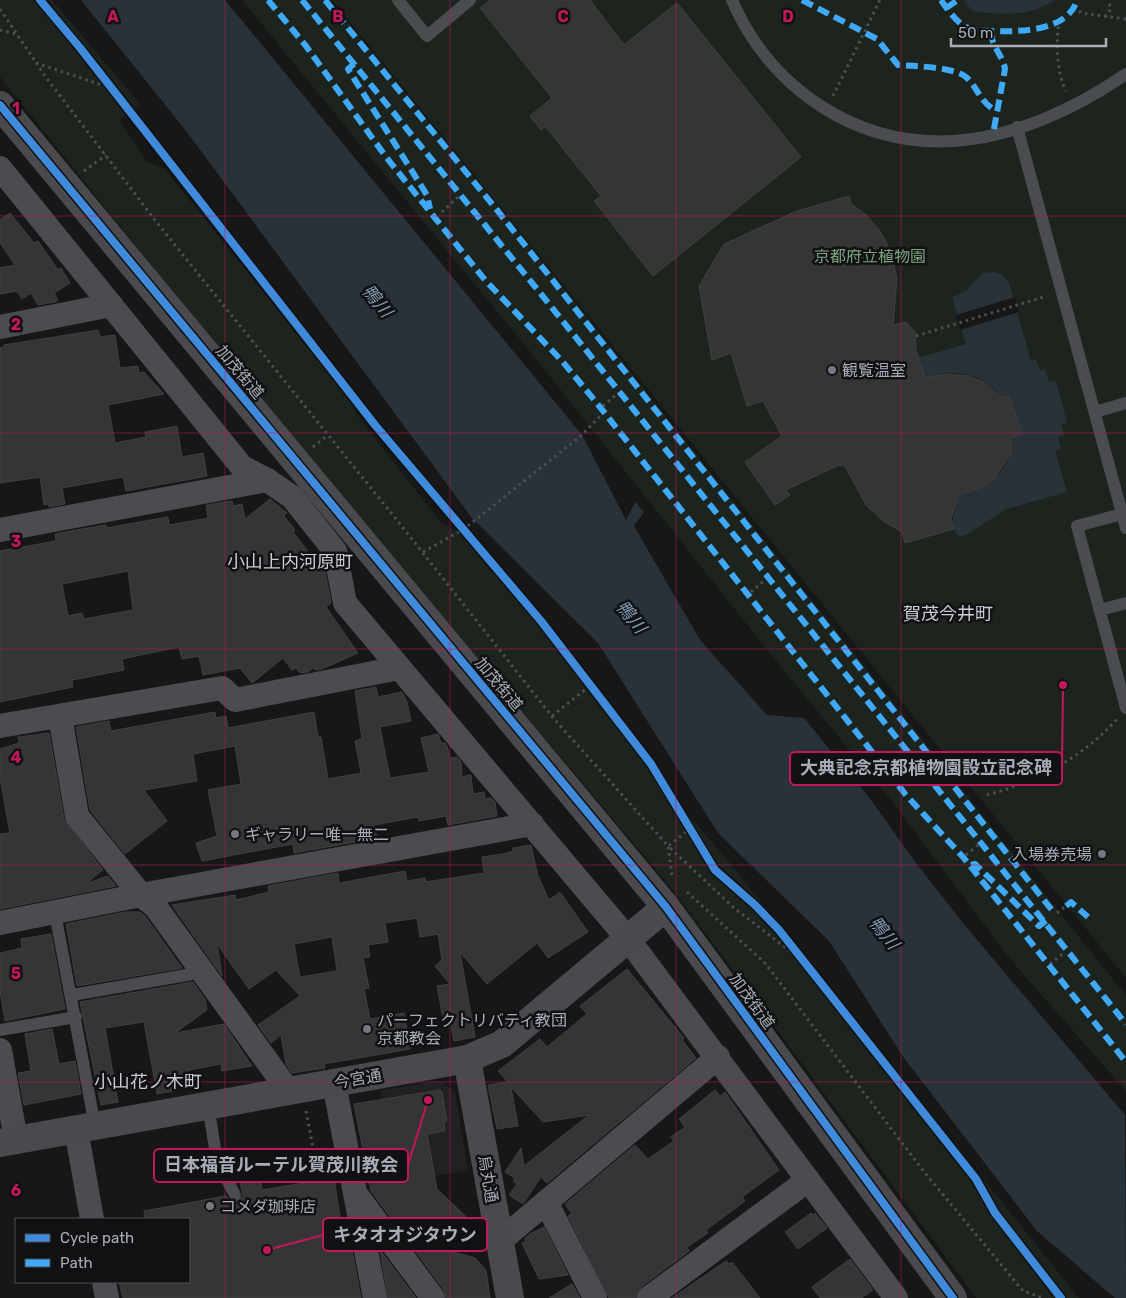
<svg xmlns="http://www.w3.org/2000/svg" width="1126" height="1298" viewBox="0 0 1126 1298" font-family="Rubik,'Noto Sans JP',sans-serif">
  <style>
    .built { fill: #212123 }
    .green { fill: #1d241e }
    .water { fill: #2a3239 }
    .pier { fill: #171717 }
    .building { fill: #353536; stroke: #3f4043; fill-rule: evenodd }
    .lines { fill: none; stroke-linecap: round; stroke-linejoin: round }
    .path { stroke: #4d4e52; stroke-width: 3; stroke-dasharray: 2.5 4; stroke-linecap: butt }
    .lane { stroke: #4b4c50; stroke-width: 12 }
    .street { stroke: #4b4c50; stroke-width: 24 }
    .secondary { stroke: #4a4a4e; stroke-width: 28 }
    .quiet { stroke: #3fa9f5; stroke-width: 6; stroke-dasharray: 12 6; stroke-linecap: butt }
    .cycleway-casing { stroke: #111113; stroke-width: 11 }
    .cycleway { stroke: #408adc; stroke-width: 8 }
    .grid { fill: none; stroke: #c2185b; stroke-width: 1; stroke-opacity: 0.55 }
    .poi-dot { fill: #757880; stroke: #111113; stroke-width: 2 }
    .labels { text-anchor: middle; dominant-baseline: central; stroke-width: 5; stroke-linejoin: round; paint-order: stroke }
    .park-label { font-size: 16px; fill: #7fa381; stroke: #111113 }
    .poi-label { font-size: 16px; fill: #a8adb8; stroke: #111113; text-anchor: start }
    .street-label { font-size: 16px; fill: #a8adb8; stroke: #111113 }
    .water-label { font-size: 18px; font-style: italic; fill: #7f9bb3; stroke: #111113 }
    .neighbourhood-label { font-size: 18px; fill: #c9ccd4; stroke: #111113 }
    .grid-label { font-size: 16px; text-anchor: middle; font-weight: bold; fill: #c2185b; stroke: #111113; stroke-width: 5; stroke-linejoin: round; paint-order: stroke }
    .leader { fill: none; stroke: #c2185b; stroke-width: 2 }
    .callout-dot { fill: #c2185b; stroke: #111113; stroke-width: 2 }
    .callout { fill: #111113; stroke: #c2185b; stroke-width: 2 }
    .callout-label { font-size: 18px; text-anchor: middle; font-weight: bold; fill: #a8adb8 }
  </style>
  <rect width="100%" height="100%" fill="#171717"/>
  <path class="built" d="M439 1081 455 1092 468 1170 403 1182 389 1147 381 1090Z"/>
  <g class="green">
    <path d="M0 0H52L140 104 119 120 147 162 165 169 349 400 360 419 443 525 460 532 514 595 650 771 725 857 1079 1298H976L677 895 265 406 0 77Z"/>
    <path d="M242 0H330L557 279 1126 996V1091L1010 959 890 799 768 651 536 359Z"/>
    <path d="M332 0H1126V978Z"/>
  </g>
  <g class="water">
    <path d="M81 0H225L582 435 626 520 635 502 644 512 634 526 700 640 767 715 804 718 871 800 916 863 962 922 1125 1115 1126 1298H1115L1037 1231 904 1058 829 941 718 833 598 643 472 518 187 132Z"/>
    <path d="M964 0H1054C1031 17 1000 15 972 11Z"/>
    <path d="M994 272 1002 275 1009 283 1031 361 1036 359 1040 371 1045 369 1049 382 1056 380 1067 423 1061 424 1064 435 1058 437 1061 449 1055 451 1067 492 1006 509 968 534 960 537C947 526 955 509 960 495 990 489 1011 469 1014 437L1022 435 1010 394 1001 397C984 374 951 366 925 379L911 360 966 344 952 297 967 290 982 273Z"/>
  </g>
  <path class="pier" d="M1015 297 1019 312 960 330 956 315Z"/>
  <g class="building">
    <path d="M490 0H590L624 45 677 3 801 157 653 276 594 201 601 196 545 126 541 130 530 116 552 98 480 8Z"/>
    <path d="M849 196 851 204 865 214 880 231 891 251 897 279 893 325 906 322 915 332 916 350 925 377 949 374 968 376 985 383 1002 398 1009 395 1022 434 1013 437 1010 455 995 478 980 488 959 495 951 518 954 529 905 543 902 532 883 521 866 505 845 466 840 465 826 471 786 490 790 495 775 505 745 462 782 436 763 401 747 406 731 353 712 360 699 286 724 244 797 211Z"/>
    <path d="M10 213 34 243 38 241 58 270 61 268 70 283 54 293 58 300 55 302 38 305 31 293 22 299 17 291 0 294V268L15 265 0 243V220Z"/>
    <path d="M98 330 100 337 115 335 120 368 138 366 139 373 144 372 164 394 108 405 115 443 146 437 145 432 177 426 182 457 203 453 207 476 126 491 123 477 62 488 65 504 49 507V504L44 505 40 477 0 483V348L4 347V345Z"/>
    <path d="M270 499 287 513 284 516 295 530 293 532 321 568 324 566 331 603 326 607 358 653 322 669 315 670 314 667 308 672 300 673 296 668 292 670 283 658 252 683 240 668 203 675 199 656 182 659 179 647 122 659 124 670 72 680 73 687 0 702V551L56 541 55 534 82 529 106 525V528L168 517 169 525 208 518 206 505 232 501 233 506 242 504 245 519ZM128 571 133 610 84 619 82 613 68 616 62 584Z"/>
    <path d="M376 687 378 697 402 692 407 702 411 721 380 727 390 778 429 772 421 738 438 734 441 743H445L447 746 450 758 457 757 461 762 462 777 471 775 473 794 484 792 485 799 491 798 495 802 497 816 448 825 446 816 419 821 418 817 374 825 377 838 294 853 293 844 202 861 196 843 217 836 208 790 241 784 235 746 193 754 197 781 144 790 167 821 125 854 90 810 76 727 109 721 111 731 215 712 216 718 226 716 228 728 314 712 318 737H321L328 779 361 773 355 741 362 739 355 691Z"/>
    <path d="M49 733 64 819 103 870 85 884 108 876 116 886 0 909V834L10 833 0 777V749L19 743 18 737Z"/>
    <path d="M531 845 538 876 549 900 560 892 588 932 548 958 537 943 487 984 460 952 475 1037 454 1041 450 1018 443 1019 437 986 450 984 435 966 442 960 438 934 420 937 417 918 385 923 388 942 368 945 370 957 363 958 369 988 364 989 370 1019 404 1013 410 1049 324 1064 325 1068 292 1073 286 1064 281 1035 271 1043 258 1025 300 996 276 970 249 989 217 944 222 976 172 905 235 895 236 900 269 892 268 886 338 873 339 883 405 871 407 881 425 878 426 882 484 873 482 857 503 854 513 851V848ZM332 937 337 971 300 977 294 944Z"/>
    <path d="M125 912H140L145 916 182 968 77 986 66 924Z"/>
    <path d="M51 934 65 1009 5 1021 0 991V953L22 948 21 939Z"/>
    <path d="M627 969 684 1038 682 1040 696 1058 547 1183 541 1177 523 1204 509 1195 517 1184 513 1181 515 1178 505 1172 521 1148 524 1166 589 1115 543 1122 511 1087 518 1126 497 1129 488 1085 508 1082 498 1071 540 1039 547 1047 587 1014 580 1006Z"/>
    <path d="M193 982 205 999 207 1010 175 1033 224 1024 252 1066 222 1071 221 1064 189 1070 190 1077 172 1081 173 1091 157 1094 144 1022 105 1028 118 1102 101 1105 80 1002Z"/>
    <path d="M52 1029 59 1064 75 1061 81 1094 24 1105 18 1073 31 1071 25 1034Z"/>
    <path d="M440 1090 442 1092 447 1121 444 1122 445 1131 427 1134 437 1189 478 1228 454 1252 475 1258 486 1270 490 1298H446L444 1290 371 1191 354 1104Z"/>
    <path d="M715 1090 720 1096 725 1092 779 1170 742 1197 745 1201 706 1230 708 1233 687 1247 689 1251 641 1287 636 1298H609L568 1216 572 1214 565 1204 635 1145 648 1159 674 1141 671 1137 685 1127 679 1119Z"/>
    <path d="M258 1165 262 1190 334 1178 344 1242 350 1241 361 1298H123L119 1282H189V1219H145L144 1211 226 1196 231 1202H238L243 1195 237 1169Z"/>
    <path d="M811 1213 813 1215 815 1213 827 1228 798 1249 785 1232Z"/>
    <path d="M544 1227 568 1275 539 1279 522 1243 526 1241 525 1238 530 1234Z"/>
    <path d="M380 1250 416 1298H388Z"/>
    <path d="M850 1259 873 1290 862 1298H820L812 1287Z"/>
    <path d="M726 1261 729 1264 732 1262 760 1298H672Z"/>
    <path d="M572 1284 580 1298H549Z"/>
  </g>
  <g class="lines">
    <g class="path">
      <path d="M1075 6 1081 13 1126 19"/>
      <path d="M0 9 45 76 158 224 404 529 554 719 668 846 690 829"/>
      <path d="M1105 17 1111 9 1108 0"/>
      <path d="M1059 20C1056 41 1056 72 1066 91"/>
      <path d="M0 30 16 34"/>
      <path d="M36 63 111 88"/>
      <path d="M833 96 880 0"/>
      <path d="M84 171 106 155"/>
      <path d="M442 212 458 197"/>
      <path d="M916 336 1047 296"/>
      <path d="M603 406 617 394"/>
      <path d="M313 447 328 435"/>
      <path d="M423 552 464 529 582 435 604 412"/>
      <path d="M751 592 765 580"/>
      <path d="M552 716 591 685"/>
      <path d="M987 795C1038 781 1082 758 1117 719"/>
      <path d="M966 855 978 845"/>
      <path d="M672 875 668 846 734 908 803 961"/>
      <path d="M687 892 765 963 925 1173 1023 1291 1043 1298"/>
      <path d="M1057 913 1066 906"/>
      <path d="M1050 964 1064 953"/>
      <path d="M306 1111 319 1179"/>
    </g>
    <g class="lane">
      <path d="M398 0 427 36 470 0"/>
      <path d="M732 0C770 89 857 147 954 141 1015 137 1077 108 1126 74"/>
      <path d="M1017 127 1126 528"/>
      <path d="M1095 412 1126 403"/>
      <path d="M1122 514 1077 526 1126 708"/>
      <path d="M1100 610 1126 603"/>
      <path d="M55 913 95 1126"/>
      <path d="M72 995 204 972"/>
      <path d="M0 1030 76 1017"/>
      <path d="M208 1105 217 1161 235 1195"/>
    </g>
    <g class="street">
      <path d="M0 168 242 467 267 480 292 497 335 551 345 603 628 939 896 1298"/>
      <path d="M0 327 111 305"/>
      <path d="M0 530 267 480"/>
      <path d="M60 716 77 816 141 895 155 906 288 1090"/>
      <path d="M0 726 222 688 235 700 399 668"/>
      <path d="M0 923 141 895 532 824"/>
      <path d="M0 1050 16 1140"/>
      <path d="M334 1083 375 1298"/>
      <path d="M76 1129 92 1219"/>
      <path d="M358 1197 433 1298"/>
      <path d="M546 1202 595 1298"/>
      <path d="M500 1241 718 1057"/>
      <path d="M104 1282 107 1298"/>
      <path d="M649 1298 808 1180"/>
    </g>
    <g class="secondary">
      <path d="M0 105 666 907 953 1298"/>
      <path d="M467 1059 510 1298"/>
      <path d="M0 1143 467 1059 502 1044 666 907"/>
    </g>
    <g class="quiet">
      <path d="M268 0 306 46 386 157 485 280 562 361 596 402 906 795 963 857 1126 1062"/>
      <path d="M302 0 541 294 1126 1024"/>
      <path d="M325 0 497 210 1055 914"/>
      <path d="M802 0 877 39 898 65C914 66 954 67 966 77 979 89 979 101 996 111"/>
      <path d="M941 0C947 9 955 20 964 26 972 31 982 31 991 31 1017 32 1068 32 1077 0"/>
      <path d="M946 8 958 0"/>
      <path d="M991 31C991 47 1003 55 1005 69L993 134"/>
      <path d="M354 64 348 69 427 195 430 209"/>
      <path d="M971 865 975 864 1039 926 1050 918"/>
      <path d="M1066 906 1071 902 1088 917"/>
    </g>
    <defs>
      <g id="cycleway">
        <path d="M40 0 81 49 375 425 541 621 651 764 715 870 755 905 779 930 976 1179 995 1213 1061 1298"/>
        <path d="M0 105 666 907 953 1298"/>
      </g>
    </defs>
    <use href="#cycleway" class="cycleway-casing"/>
    <use href="#cycleway" class="cycleway"/>
  </g>
  <path class="grid" d="M225 0V1298M450 0V1298M676 0V1298M901 0V1298M0 216H1126M0 433H1126M0 649H1126M0 865H1126M0 1082H1126"/>
  <g class="poi-dot">
    <circle cx="832" cy="370" r="5"/>
    <circle cx="235" cy="834" r="5"/>
    <circle cx="1102" cy="854" r="5"/>
    <circle cx="367" cy="1029" r="5"/>
    <circle cx="210" cy="1206" r="5"/>
  </g>
  <g class="labels">
    <g class="park-label">
      <text x="870" y="256">京都府立植物園</text>
    </g>
    <g class="poi-label">
      <text x="842" y="370">観覧温室</text>
      <text x="245" y="834">ギャラリー唯一無二</text>
      <text x="1092" y="854" text-anchor="end">入場券売場</text>
      <text x="377" y="1020">パーフェクトリバティ教団<tspan x="377" dy="18">京都教会</tspan></text>
      <text x="220" y="1206">コメダ珈琲店</text>
    </g>
    <g class="street-label">
      <text transform="translate(240 372) rotate(50)">加茂街道</text>
      <text transform="translate(499 684) rotate(50)">加茂街道</text>
      <text transform="translate(752 1001) rotate(54)">加茂街道</text>
      <text transform="translate(358 1079) rotate(-10)">今宮通</text>
      <text transform="translate(488 1179) rotate(80)">烏丸通</text>
    </g>
    <g class="water-label">
      <text transform="translate(377 301) rotate(51)">鴨川</text>
      <text transform="translate(631 617) rotate(51)">鴨川</text>
      <text transform="translate(884 933) rotate(51)">鴨川</text>
    </g>
    <g class="neighbourhood-label">
      <text x="290" y="562">小山上内河原町</text>
      <text x="948" y="614">賀茂今井町</text>
      <text x="148" y="1082">小山花ノ木町</text>
    </g>
  </g>
  <g class="grid-label">
    <text x="113" y="22">A</text>
    <text x="338" y="22">B</text>
    <text x="563" y="22">C</text>
    <text x="788" y="22">D</text>
    <text x="16" y="114">1</text>
    <text x="16" y="330">2</text>
    <text x="16" y="547">3</text>
    <text x="16" y="763">4</text>
    <text x="16" y="979">5</text>
    <text x="16" y="1196">6</text>
  </g>
  <path class="leader" d="M1063 685L1062 768M428 1100L408 1165M267 1250L323 1235"/>
  <g class="callout-dot">
    <circle cx="1063" cy="685" r="5"/>
    <circle cx="428" cy="1100" r="5"/>
    <circle cx="267" cy="1250" r="5"/>
  </g>
  <g class="callout">
    <rect x="790" y="752" width="272" height="33" rx="5"/>
    <rect x="154" y="1149" width="254" height="33" rx="5"/>
    <rect x="323" y="1218" width="164" height="33" rx="5"/>
  </g>
  <g class="callout-label">
    <text x="926" y="774">大典記念京都植物園設立記念碑</text>
    <text x="281" y="1171">日本福音ルーテル賀茂川教会</text>
    <text x="405" y="1241">キタオオジタウン</text>
  </g>
  <rect x="15" y="1218" width="175" height="65" fill="#111113" stroke="#4d4f55"/>
  <rect x="25" y="1234" width="25" height="8" fill="#408adc" stroke="#4d4f55"/>
  <text x="60" y="1243" font-size="15" fill="#a8adb8">Cycle path</text>
  <rect x="25" y="1259" width="25" height="8" fill="#3fa9f5" stroke="#4d4f55"/>
  <text x="60" y="1268" font-size="15" fill="#a8adb8">Path</text>
  <path d="M951 38v8h155v-8" fill="none" stroke="#a8adb8" stroke-width="2.5"/>
  <text x="958" y="38" font-size="15" fill="#a8adb8" stroke="#111113" stroke-width="4" paint-order="stroke">50 m</text>
</svg>
